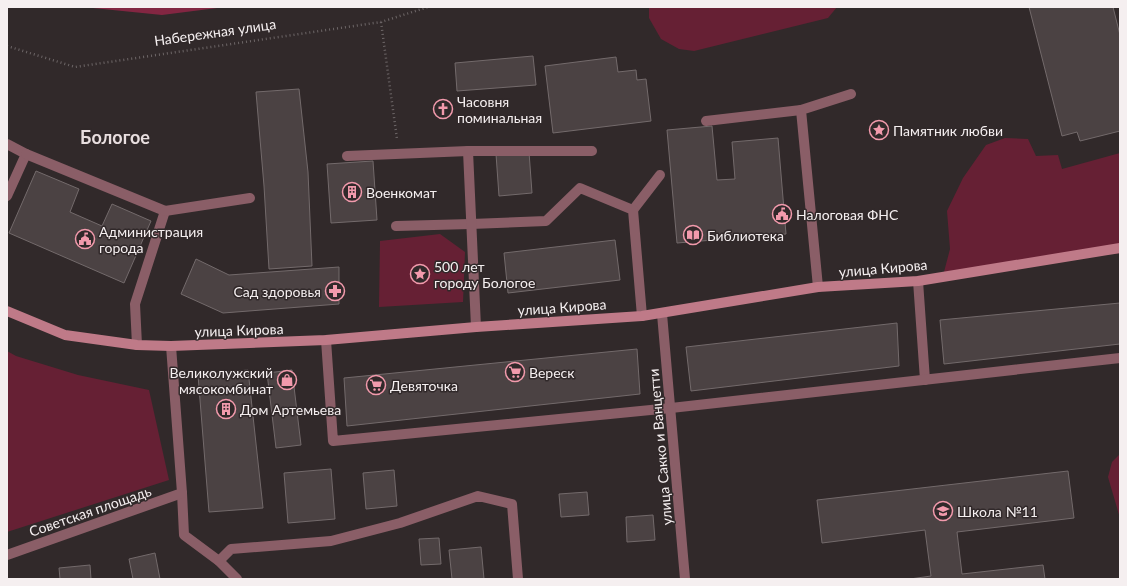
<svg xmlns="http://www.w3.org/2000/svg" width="1127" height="586" viewBox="0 0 1127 586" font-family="Lato,sans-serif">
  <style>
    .green { fill: #662034 }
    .water { fill: #832642 }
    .building { fill: #4b4243; stroke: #736a6b }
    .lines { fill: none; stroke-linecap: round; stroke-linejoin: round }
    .path { stroke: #6d6667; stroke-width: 2.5; stroke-dasharray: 1 3; stroke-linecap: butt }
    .service { stroke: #8a5e67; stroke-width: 10 }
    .minor { stroke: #8a5e67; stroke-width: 10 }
    .tertiary { stroke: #8a5e67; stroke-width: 10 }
    .secondary { stroke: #bf7a88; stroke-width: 10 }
    .labels { text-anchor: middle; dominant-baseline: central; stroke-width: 3; stroke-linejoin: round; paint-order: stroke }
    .street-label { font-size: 14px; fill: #f5eff0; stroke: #31292a }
    .poi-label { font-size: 14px; fill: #f5eff0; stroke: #31292a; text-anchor: start }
    .district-label { font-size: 18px; font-weight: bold; fill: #e8dedf; stroke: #31292a }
  </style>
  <rect width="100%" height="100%" fill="#31292a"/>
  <g class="green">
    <path d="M649 7H837L828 18 694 51 679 49 661 39 649 18Z"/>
    <path d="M1005 138 1028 139 1036 156 1058 155 1062 169 1120 153V253L944 272 950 249 947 211 963 178 986 145Z"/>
    <path d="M440 234 465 252 463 302 379 307 380 241Z"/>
    <path d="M7 351 16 356 78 375 149 390 169 480 7 532Z"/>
    <path d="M1120 454V518L1108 477 1112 462Z"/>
  </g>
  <path class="water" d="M83 7H225L162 15Z"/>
  <g class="building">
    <path d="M1029 7H1113L1120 35V131L1080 141 1077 132 1062 136Z"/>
    <path d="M533 56 536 85 457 91 455 63Z"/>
    <path d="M616 57 618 72 636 70 637 80 646 79 651 121 553 133 545 66Z"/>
    <path d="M299 89 308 172 312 266 269 269 264 186 256 92Z"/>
    <path d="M712 126 717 180 735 179 732 142 778 138 786 234 677 243 667 130Z"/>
    <path d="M529 152 532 193 499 196 496 154Z"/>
    <path d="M373 161 377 220 331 223 327 164Z"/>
    <path d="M36 171 79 189 70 212 102 226 112 204 151 221 124 283 9 233Z"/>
    <path d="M615 240 620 280 508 293 504 253Z"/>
    <path d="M196 259 229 275 339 267V304L223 313 181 294Z"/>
    <path d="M1120 303V344L944 364 940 320Z"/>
    <path d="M897 323 899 366 691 391 686 347Z"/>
    <path d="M637 349 640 394 347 426 344 378Z"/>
    <path d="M248 370 263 508 209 512 198 375Z"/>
    <path d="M292 370 301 445 276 448 267 373Z"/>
    <path d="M331 469 335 519 288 523 284 473Z"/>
    <path d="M394 470 397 506 366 509 363 473Z"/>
    <path d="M1068 471 1074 518 957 532 962 574 1043 565 1045 579H910L931 576 925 530 822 543 817 500Z"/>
    <path d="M587 492 589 515 561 517 559 494Z"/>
    <path d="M653 515 655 540 627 542 626 517Z"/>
    <path d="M439 538 441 564 421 565 419 539Z"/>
    <path d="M481 547 484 579H452L449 550Z"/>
    <path d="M155 553 160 579H133L129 559Z"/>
    <path d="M90 565 91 579H60L59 568Z"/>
  </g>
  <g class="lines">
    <g class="path">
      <path d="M381 22 397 139"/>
      <path d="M7 46 75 67 381 22 428 7"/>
    </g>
    <g class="service">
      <path d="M706 121 801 110"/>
      <path d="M7 144 26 154 7 196"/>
      <path d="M26 154 165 211 135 304 137 345"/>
      <path d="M633 210 660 175"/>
      <path d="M165 211 250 198"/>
      <path d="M396 226 471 224 546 221 580 188 633 210 642 316"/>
      <path d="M918 281 925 380"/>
      <path d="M818 287 801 110 851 94"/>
      <path d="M326 340 333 441 671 408 1120 358"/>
    </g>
    <g class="minor">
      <path d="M468 151 476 327"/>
      <path d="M347 156 468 151H592"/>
      <path d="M662 314 685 579"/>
      <path d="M182 493 184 535 219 561 237 579"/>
      <path d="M219 561 231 549 331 541 400 523 478 496 512 504 518 579"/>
    </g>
    <path class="tertiary" d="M7 555 182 493 171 346"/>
    <path class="secondary" d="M7 311 65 335 137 345 171 346 326 340 476 327 642 316 818 287 918 281 1120 248"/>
  </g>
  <defs>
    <symbol id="church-ring" viewBox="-11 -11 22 22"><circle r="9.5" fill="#31292a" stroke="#f29aac" stroke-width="1.5"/><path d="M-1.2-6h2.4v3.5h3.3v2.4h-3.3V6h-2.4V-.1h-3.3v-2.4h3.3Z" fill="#f29aac"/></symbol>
    <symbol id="sight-ring" viewBox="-11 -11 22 22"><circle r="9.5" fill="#31292a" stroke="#f29aac" stroke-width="1.5"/><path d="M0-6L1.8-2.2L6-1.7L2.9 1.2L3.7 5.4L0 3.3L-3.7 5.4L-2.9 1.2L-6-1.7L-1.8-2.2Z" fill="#f29aac"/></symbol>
    <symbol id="building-ring" viewBox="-11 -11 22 22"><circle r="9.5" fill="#31292a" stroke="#f29aac" stroke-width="1.5"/><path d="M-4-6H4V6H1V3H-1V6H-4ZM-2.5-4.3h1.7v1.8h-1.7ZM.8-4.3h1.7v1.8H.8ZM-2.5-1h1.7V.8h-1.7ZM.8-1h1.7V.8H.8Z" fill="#f29aac"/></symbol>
    <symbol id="civic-ring" viewBox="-11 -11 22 22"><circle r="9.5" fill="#31292a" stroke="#f29aac" stroke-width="1.5"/><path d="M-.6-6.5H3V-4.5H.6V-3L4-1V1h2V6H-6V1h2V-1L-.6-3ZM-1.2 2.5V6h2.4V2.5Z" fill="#f29aac"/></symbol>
    <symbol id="library-ring" viewBox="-11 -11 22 22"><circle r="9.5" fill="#31292a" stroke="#f29aac" stroke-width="1.5"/><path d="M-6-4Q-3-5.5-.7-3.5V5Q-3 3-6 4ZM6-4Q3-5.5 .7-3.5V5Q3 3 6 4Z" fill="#f29aac"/></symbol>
    <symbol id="pharmacy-ring" viewBox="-11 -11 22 22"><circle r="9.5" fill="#31292a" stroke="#f29aac" stroke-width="1.5"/><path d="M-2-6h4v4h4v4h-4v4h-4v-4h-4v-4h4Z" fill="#f29aac"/></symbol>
    <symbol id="supermarket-ring" viewBox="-11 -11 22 22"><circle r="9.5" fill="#31292a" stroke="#f29aac" stroke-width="1.5"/><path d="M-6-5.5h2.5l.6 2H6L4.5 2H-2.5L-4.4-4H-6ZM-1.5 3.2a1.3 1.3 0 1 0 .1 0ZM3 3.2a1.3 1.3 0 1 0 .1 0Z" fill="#f29aac"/></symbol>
    <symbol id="shop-ring" viewBox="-11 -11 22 22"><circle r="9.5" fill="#31292a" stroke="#f29aac" stroke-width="1.5"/><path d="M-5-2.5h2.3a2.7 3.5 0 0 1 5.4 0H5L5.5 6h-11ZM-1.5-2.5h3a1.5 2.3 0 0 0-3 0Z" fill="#f29aac"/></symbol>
    <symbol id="school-ring" viewBox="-11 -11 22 22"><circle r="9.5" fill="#31292a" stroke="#f29aac" stroke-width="1.5"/><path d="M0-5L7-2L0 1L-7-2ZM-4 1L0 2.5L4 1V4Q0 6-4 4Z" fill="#f29aac"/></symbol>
  </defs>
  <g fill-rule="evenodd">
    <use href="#church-ring" x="432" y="98" width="22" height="22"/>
    <use href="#sight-ring" x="868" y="119" width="22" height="22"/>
    <use href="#building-ring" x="341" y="181" width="22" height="22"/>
    <use href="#civic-ring" x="771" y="203" width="22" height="22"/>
    <use href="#library-ring" x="682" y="224" width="22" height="22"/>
    <use href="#civic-ring" x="74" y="228" width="22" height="22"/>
    <use href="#sight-ring" x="409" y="263" width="22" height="22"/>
    <use href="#pharmacy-ring" x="324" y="280" width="22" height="22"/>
    <use href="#supermarket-ring" x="504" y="361" width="22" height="22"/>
    <use href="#shop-ring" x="276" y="369" width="22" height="22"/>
    <use href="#supermarket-ring" x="365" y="374" width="22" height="22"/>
    <use href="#building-ring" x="215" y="398" width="22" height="22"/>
    <use href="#school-ring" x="932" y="500" width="22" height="22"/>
  </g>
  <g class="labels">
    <g class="street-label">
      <text transform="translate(215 32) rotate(-8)">Набережная улица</text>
      <text transform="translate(883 268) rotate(-5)">улица Кирова</text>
      <text transform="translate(562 307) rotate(-4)">улица Кирова</text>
      <text transform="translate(239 330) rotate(-2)">улица Кирова</text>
      <text transform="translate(660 447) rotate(-95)">улица Сакко и Ванцетти</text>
      <text transform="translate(90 511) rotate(-19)">Советская площадь</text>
    </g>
    <g class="poi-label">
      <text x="457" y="101">Часовня<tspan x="457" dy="16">поминальная</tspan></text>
      <text x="893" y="130">Памятник любви</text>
      <text x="366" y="192">Военкомат</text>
      <text x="796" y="214">Налоговая ФНС</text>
      <text x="99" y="231">Администрация<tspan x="99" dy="16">города</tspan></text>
      <text x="707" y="235">Библиотека</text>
      <text x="434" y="266">500 лет<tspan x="434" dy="16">городу Бологое</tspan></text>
      <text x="321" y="291" text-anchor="end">Сад здоровья</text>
      <text x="273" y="372" text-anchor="end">Великолужский<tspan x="273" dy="16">мясокомбинат</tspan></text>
      <text x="529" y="372">Вереск</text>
      <text x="390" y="385">Девяточка</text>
      <text x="240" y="409">Дом Артемьева</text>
      <text x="957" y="511">Школа №11</text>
    </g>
    <g class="district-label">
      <text x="115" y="137">Бологое</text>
    </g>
  </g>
  <rect width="1127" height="586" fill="none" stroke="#f5eff0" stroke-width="16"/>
</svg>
